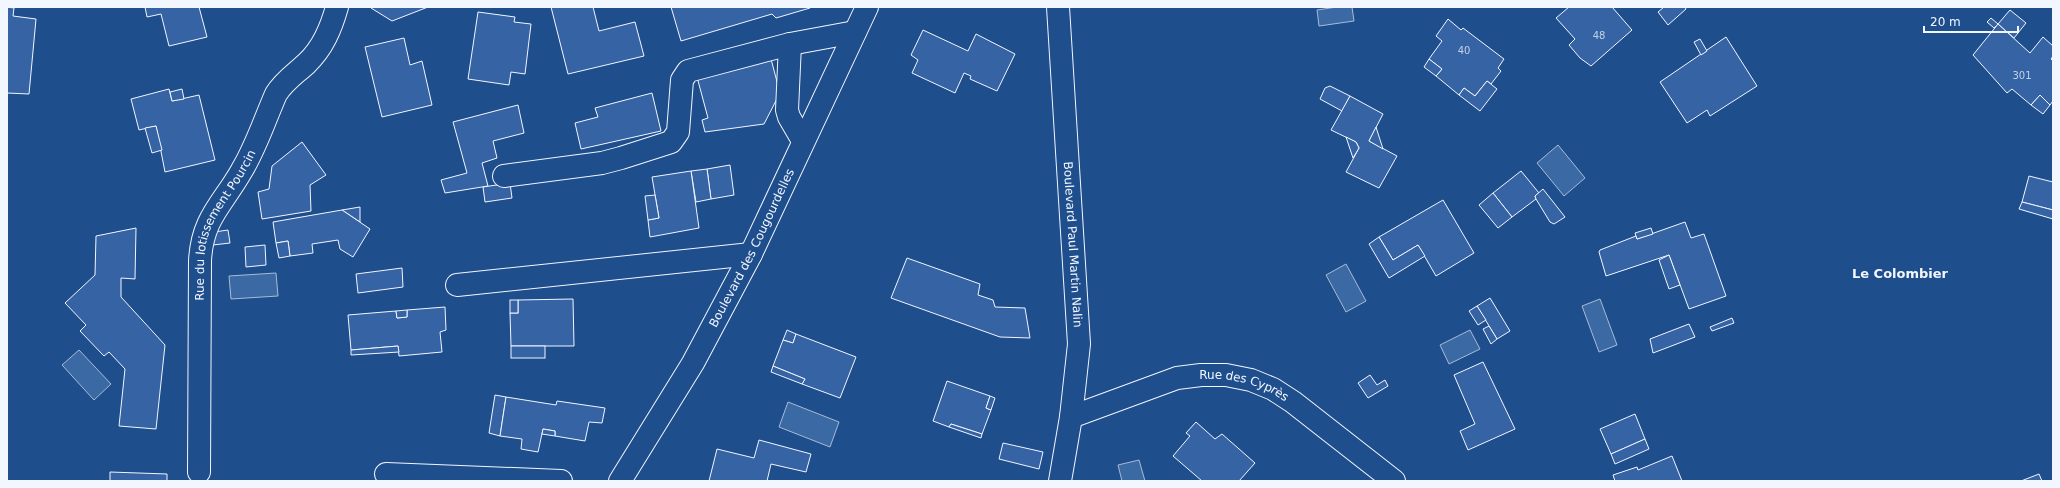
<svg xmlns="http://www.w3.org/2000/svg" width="2060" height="488" viewBox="0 0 2060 488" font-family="'DejaVu Sans',sans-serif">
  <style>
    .water { fill: #3b69a3; stroke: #a8bbd7 }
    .building { fill: #3563a3; stroke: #f2f6ff }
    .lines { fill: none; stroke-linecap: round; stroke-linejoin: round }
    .minor-casing { stroke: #f2f6ff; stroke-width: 24 }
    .minor { stroke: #1f4e8c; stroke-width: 22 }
    .labels { text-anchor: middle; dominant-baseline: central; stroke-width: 3; stroke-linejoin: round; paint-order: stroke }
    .number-label { font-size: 10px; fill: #c3d1e8 }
    .street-label { font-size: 12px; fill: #f2f6ff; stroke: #1f4e8c }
    .neighbourhood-label { font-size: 13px; font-weight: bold; fill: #f2f6ff; stroke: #1f4e8c }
  </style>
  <rect width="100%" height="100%" fill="#1f4e8c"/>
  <g class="water">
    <path d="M1337 7H1352L1354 21 1319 26 1317 10Z"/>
    <path d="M1558 145 1585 178 1564 196 1537 163Z"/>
    <path d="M1346 264 1366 301 1346 312 1326 275Z"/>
    <path d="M276 273 278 296 231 299 229 276Z"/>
    <path d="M1600 299 1617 345 1599 352 1582 306Z"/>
    <path d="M1470 330 1480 349 1449 364 1440 345Z"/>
    <path d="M79 350 111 384 94 400 62 365Z"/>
    <path d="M788 402 839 422 830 447 779 427Z"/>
    <path d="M1139 460 1145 481H1122L1118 465Z"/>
  </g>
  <g class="building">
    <path d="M7 7 14 8 13 16 36 19 29 94 7 93Z"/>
    <path d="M145 7H199L207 37 169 46 161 14 147 17Z"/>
    <path d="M428 7 392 21 371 8V7Z"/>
    <path d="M551 7H593L599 31 635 22 644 56 568 74Z"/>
    <path d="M671 7H810V8L776 18 772 14 681 41Z"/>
    <path d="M1569 7H1612L1632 30 1591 66 1580 58 1569 45 1575 39 1556 18Z"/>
    <path d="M1664 7H1685L1686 9 1668 25 1658 12Z"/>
    <path d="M2010 10 2026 23 2014 38 1998 24Z"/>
    <path d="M478 12 515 17 514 22 531 24 525 74 511 72 509 85 468 79Z"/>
    <path d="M1991 18 1998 24 1994 28 1987 22Z"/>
    <path d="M1448 19 1461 30 1463 28 1504 59 1498 68 1501 71 1491 84 1487 81 1475 96 1464 88 1459 95 1436 76 1442 69 1429 59 1442 41 1436 36Z"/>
    <path d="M1998 24 2030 53 2043 37 2053 46V56L2051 59 2053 61V101L2050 105 2040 95 2031 105 2012 89 2007 93 1973 55Z"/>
    <path d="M923 30 968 51 976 34 1015 54 997 91 970 79 971 76 964 73 955 93 912 73 918 60 911 55Z"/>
    <path d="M1726 37 1757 86 1710 116 1707 110 1687 123 1660 82Z"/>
    <path d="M404 38 410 65 422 61 432 105 382 117 365 47Z"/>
    <path d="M1700 39 1707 51 1701 55 1694 42Z"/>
    <path d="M771 59 780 93 764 124 705 132 702 120 708 118 697 77Z"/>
    <path d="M1429 59 1442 69 1436 76 1424 67Z"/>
    <path d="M1487 81 1497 89 1480 111 1459 95 1464 88 1475 96Z"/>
    <path d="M1330 86 1350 96 1342 111 1320 99 1325 88Z"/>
    <path d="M169 89 172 101 199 95 215 160 165 172 156 126 139 130 131 99Z"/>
    <path d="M182 89 184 99 172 101 170 92Z"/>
    <path d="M652 93 661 131 581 149 575 123 598 117 595 108Z"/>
    <path d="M2040 95 2050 105 2043 114 2031 105Z"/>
    <path d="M1350 96 1383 114 1369 141 1397 156 1379 188 1346 172 1359 148 1356 142 1331 130Z"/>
    <path d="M518 105 524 133 493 141 497 158 482 163 488 186 445 193 441 180 467 173 453 122Z"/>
    <path d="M156 126 162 150 152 153 145 128Z"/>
    <path d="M1376 127 1383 149 1369 141Z"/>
    <path d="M1346 137 1356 142 1359 148 1353 158Z"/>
    <path d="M302 142 326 175 310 185 311 211 262 219 258 192 269 189 272 166Z"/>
    <path d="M730 165 734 195 711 199 707 169Z"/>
    <path d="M707 169 711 199 696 202 691 171Z"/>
    <path d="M691 171 699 228 650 237 648 220 659 218 652 177Z"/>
    <path d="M1521 171 1539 193 1535 196 1536 199 1512 217 1493 193Z"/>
    <path d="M2029 176 2053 182V210L2022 202Z"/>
    <path d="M510 183 512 198 485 202 483 187Z"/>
    <path d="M1543 189 1565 217 1554 224 1550 222 1536 199 1535 196Z"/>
    <path d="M1493 193 1512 217 1498 228 1479 205Z"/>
    <path d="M655 195 659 218 648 220 645 196Z"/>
    <path d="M1443 200 1474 253 1436 276 1418 245 1393 260 1379 237Z"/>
    <path d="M2022 202 2053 210V219L2019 209Z"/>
    <path d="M360 207V222L342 210Z"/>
    <path d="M342 210 370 229 353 257 340 249 338 240 312 244 313 253 290 256 288 241 276 243 273 222Z"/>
    <path d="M1685 222 1691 238 1704 234 1726 296 1689 309 1669 255 1606 276 1599 252 1600 250 1636 236 1637 239Z"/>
    <path d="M136 228 135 279 121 278V297L165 345 156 429 119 426 125 369 109 352 104 356 80 331 86 325 65 303 95 275 96 236Z"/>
    <path d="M1651 228 1653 234 1637 239 1635 233Z"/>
    <path d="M228 230 230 243 213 245 214 232Z"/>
    <path d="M1379 237 1393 260 1418 245 1425 256 1389 278 1369 244Z"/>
    <path d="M288 241 290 256 279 258 276 243Z"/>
    <path d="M265 245 266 265 246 267 245 247Z"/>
    <path d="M1669 255 1680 285 1669 289 1659 260Z"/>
    <path d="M907 258 980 284 978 295 993 300 995 307 1025 308 1030 338 1000 337 891 298Z"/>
    <path d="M402 268 403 287 358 293 356 274Z"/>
    <path d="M1490 298 1510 331 1497 339 1477 306Z"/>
    <path d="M573 299 574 346H511L510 313H518V300Z"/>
    <rect x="510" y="300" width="8" height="13"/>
    <path d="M1477 306 1486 320 1478 325 1469 311Z"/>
    <path d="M445 307 446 330 440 332 442 352 399 356 398 346 351 350 348 315 396 311 397 318 407 317V310Z"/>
    <path d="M407 310V317L397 318 396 311Z"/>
    <path d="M1732 318 1734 323 1712 331 1710 327Z"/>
    <path d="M1689 324 1695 337 1653 353 1650 339Z"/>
    <path d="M1489 326 1497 339 1491 344 1483 329Z"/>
    <path d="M787 330 796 334 793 343 783 340Z"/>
    <path d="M796 334 856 357 840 398 802 384 805 379 773 366 783 340 793 343Z"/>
    <path d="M398 346 399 352 351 355V350Z"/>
    <rect x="511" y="346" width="34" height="12"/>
    <path d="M1483 362 1515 429 1468 450 1460 431 1475 424 1454 375Z"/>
    <path d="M773 366 805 379 802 384 771 372Z"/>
    <path d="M1370 375 1377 385 1385 380 1388 386 1368 398 1358 383Z"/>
    <path d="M947 381 990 396 986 408 991 410 982 434 951 424 949 427 933 421Z"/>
    <path d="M495 395 506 397 500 436 489 433Z"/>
    <path d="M990 396 995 398 991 410 986 408Z"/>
    <path d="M506 397 556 405 557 401 605 408 602 423 589 422 585 441 555 436V431L543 429 538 452 521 449 522 439 500 436Z"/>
    <path d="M1635 414 1645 439 1611 454 1600 429Z"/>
    <path d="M1196 422 1215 439 1222 434 1255 463 1239 481H1202L1173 456 1190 436 1186 433Z"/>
    <path d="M951 424 982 434 981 438 949 427Z"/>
    <path d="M543 429 555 431V436L542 434Z"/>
    <path d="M1645 439 1649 449 1615 464 1611 454Z"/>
    <path d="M759 440 811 454 806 472 771 464 767 481H709L717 449 754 458Z"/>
    <path d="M1003 443 1043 452 1039 469 999 459Z"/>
    <path d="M1672 456 1682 481H1615L1613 475 1637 467 1638 470Z"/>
    <path d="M110 472 167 474V481H110Z"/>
    <path d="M2039 474 2042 481H2021Z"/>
  </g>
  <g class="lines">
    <defs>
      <g id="minor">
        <path id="s1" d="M1058 7 1079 344 1071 417 1060 481"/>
        <path d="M790 44 787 110 789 117 803 141"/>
        <path d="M504 176 602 163 621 158 671 142 678 132 682 80 688 71 790 44 855 32"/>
        <path d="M457 285 751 254"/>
        <path id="s2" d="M1071 417 1177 378 1201 375H1226L1251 380 1273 389 1293 402 1394 481"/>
        <path id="s3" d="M199 472 200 261C202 218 223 204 242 170 256 147 265 119 276 94 284 81 295 74 306 64 323 48 331 28 337 7"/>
        <path d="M386 474 561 481"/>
        <path id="s4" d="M620 481 693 363 751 254 867 7"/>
      </g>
    </defs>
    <use href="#minor" class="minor-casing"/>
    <use href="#minor" class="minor"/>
  </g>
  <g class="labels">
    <g class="number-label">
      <text x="1599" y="35">48</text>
      <text x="1464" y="50">40</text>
      <text x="2022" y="75">301</text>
    </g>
    <g class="street-label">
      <text stroke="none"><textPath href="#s3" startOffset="253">Rue du lotissement Pourcin</textPath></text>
      <text stroke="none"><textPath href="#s1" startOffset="238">Boulevard Paul Martin Nalin</textPath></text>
      <text stroke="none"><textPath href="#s4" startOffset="268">Boulevard des Cougourdelles</textPath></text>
      <text stroke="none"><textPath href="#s2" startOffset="182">Rue des Cyprès</textPath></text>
    </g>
    <g class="neighbourhood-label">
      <text x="1900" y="273">Le Colombier</text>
    </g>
  </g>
  <rect width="2060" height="488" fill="none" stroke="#f2f6ff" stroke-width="16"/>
  <path d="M1924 26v6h94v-6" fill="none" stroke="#f2f6ff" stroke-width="2"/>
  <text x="1930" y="26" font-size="12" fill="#f2f6ff" stroke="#1f4e8c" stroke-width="3" paint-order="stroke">20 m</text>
</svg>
